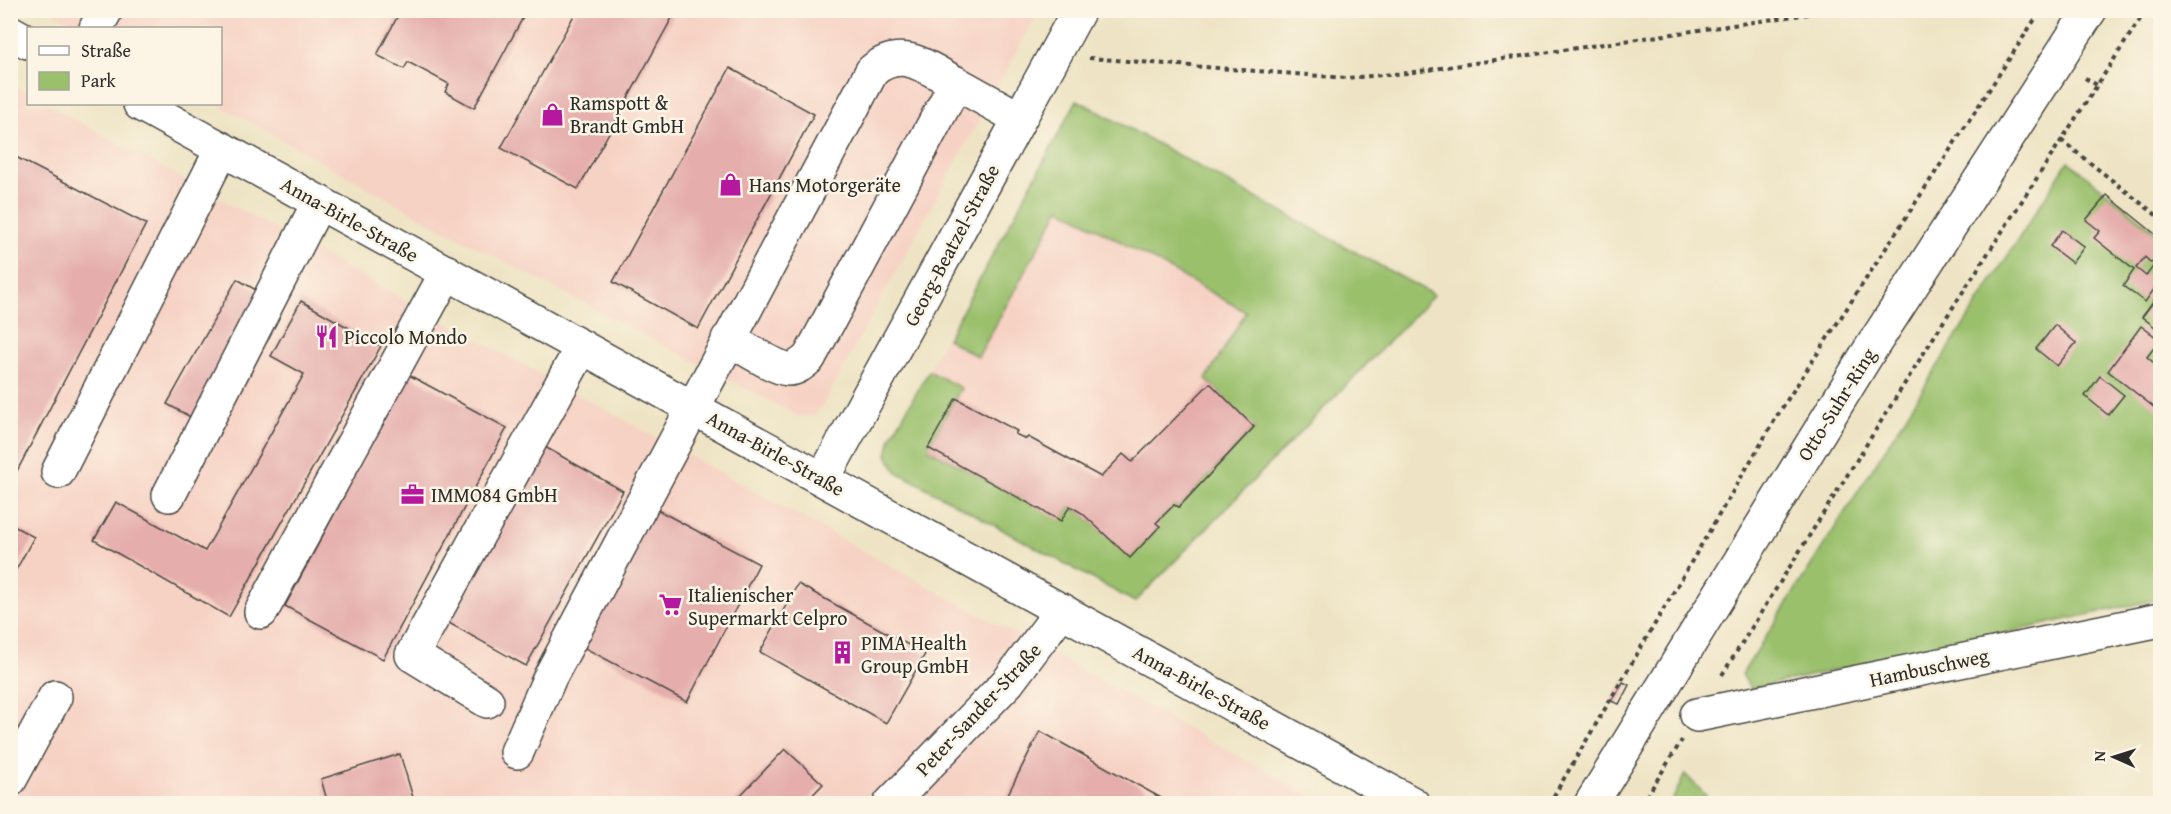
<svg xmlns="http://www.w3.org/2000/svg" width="2171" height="814" viewBox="0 0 2171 814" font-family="'Gentium Book Plus',serif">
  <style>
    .built { fill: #f6d2c4 }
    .green { fill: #9ac06c; stroke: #62764c; stroke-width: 1.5 }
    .building { fill: #e5aeac }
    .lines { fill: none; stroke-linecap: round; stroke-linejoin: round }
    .minor-casing { stroke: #484742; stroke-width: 36 }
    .path { stroke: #484742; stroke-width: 4; stroke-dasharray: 4.5 4.5; stroke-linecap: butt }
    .minor { stroke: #fff; stroke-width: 33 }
    .labels { text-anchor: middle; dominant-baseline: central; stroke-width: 5; stroke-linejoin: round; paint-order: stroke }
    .poi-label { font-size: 20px; fill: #2b2b2b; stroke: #fcf5e5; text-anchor: start }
    .street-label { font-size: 20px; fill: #2b2b2b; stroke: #fcf5e5 }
  </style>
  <rect width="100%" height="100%" fill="#fcf5e5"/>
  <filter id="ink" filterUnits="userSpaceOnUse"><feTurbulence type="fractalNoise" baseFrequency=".0167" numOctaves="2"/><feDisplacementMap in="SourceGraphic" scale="12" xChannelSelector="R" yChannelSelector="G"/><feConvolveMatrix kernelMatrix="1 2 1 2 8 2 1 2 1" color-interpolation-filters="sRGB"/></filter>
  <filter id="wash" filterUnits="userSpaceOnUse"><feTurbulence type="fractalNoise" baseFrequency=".008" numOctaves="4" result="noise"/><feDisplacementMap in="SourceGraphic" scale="24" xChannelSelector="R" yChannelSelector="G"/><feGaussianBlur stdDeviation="1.35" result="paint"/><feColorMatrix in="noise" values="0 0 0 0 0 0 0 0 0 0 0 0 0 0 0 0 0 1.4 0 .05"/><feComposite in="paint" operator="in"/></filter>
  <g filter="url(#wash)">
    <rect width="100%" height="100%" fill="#eee4c5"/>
    <g class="built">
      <path d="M51 11H1039L824 403 814 415 800 417 433 224 217 104H220V28H83Z"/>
      <path d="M1623 11V10L1665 11 1642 20Z"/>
      <path d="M10 83 28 93V104H47L1324 803H11Z"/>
      <path d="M1077 100 1434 295 1135 602 897 472 887 455 891 437Z"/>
    </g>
    <g class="green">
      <path d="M1077 100 1434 295 1135 602 897 472 887 455 891 437 929 371 961 388 928 449 1061 520 1070 506 1082 513 1130 558 1159 527 1156 523 1174 505 1179 507 1254 428 1206 379 1246 312 1060 208 978 357 947 339Z"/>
      <path d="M2068 161 2160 235V599L1750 689 1742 674Z"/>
      <path d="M1685 774 1713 803H1671Z"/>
    </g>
    <g id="blocks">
      <g class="building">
        <path d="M401 10H479L485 14 487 10H527L474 108 445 92 449 84 408 62 404 69 377 55Z"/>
        <path d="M577 10H663L673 16 578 189 501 148Z"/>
        <path d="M730 68 814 114 698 329 613 282Z"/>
        <path d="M10 154 146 224 17 471 10 468Z"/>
        <path d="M2107 195 2160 238V251L2151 263 2145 257 2136 268 2146 276 2155 264 2160 268V281L2145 302 2123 286 2134 270 2094 238 2100 231 2086 220Z"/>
        <path d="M2062 230 2084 247 2072 263 2050 246Z"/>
        <path d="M237 279 263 294 194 419 167 404Z"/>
        <path d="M2160 293V331L2142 317Z"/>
        <path d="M301 301 381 346 229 617 94 540 116 502 205 551 304 374 271 356Z"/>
        <path d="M2055 325 2076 343 2057 366 2036 349Z"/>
        <path d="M2141 326 2160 340 2147 357 2160 368V412L2108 371Z"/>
        <path d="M409 375 507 428 383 659 285 606Z"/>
        <path d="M2100 376 2124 395 2108 415 2085 396Z"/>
        <path d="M1210 383 1254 427 1179 507 1174 505 1156 523 1160 526 1130 558 1082 513 1070 506 1061 521 928 448 956 398 1017 431 1015 434 1026 439 1028 437 1101 477 1123 454 1132 462Z"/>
        <path d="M545 447 623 491 526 666 447 622Z"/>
        <path d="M654 508 759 564 687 702 581 646Z"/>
        <path d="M10 524 34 537 10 581Z"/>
        <path d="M798 584 925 654 886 723 760 652Z"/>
        <path d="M1623 682 1629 685 1619 704 1611 701Z"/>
        <path d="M1040 731 1172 804H1003Z"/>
        <path d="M785 749 823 784 804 804H732Z"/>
        <path d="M400 754 415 804H328L321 779Z"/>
      </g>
    </g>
  </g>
  <g filter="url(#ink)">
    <use href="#blocks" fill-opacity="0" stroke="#484742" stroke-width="1.5"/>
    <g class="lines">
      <defs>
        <g id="minor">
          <path d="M96 28 106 10"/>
          <path d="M10 32 28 42"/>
          <path d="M956 83 1019 118"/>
          <path d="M140 104 1413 804"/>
          <path d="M58 472 222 149"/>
          <path d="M823 479 1079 10"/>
          <path d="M169 495 319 202"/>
          <path d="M261 612 447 272"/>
          <path d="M487 701 412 655 582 347"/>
          <path d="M1697 715 2160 620"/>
          <path d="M517 752 550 677 872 71C902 45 926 68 956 83L809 358C803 363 797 369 788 369 772 367 744 347 728 339"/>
          <path d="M10 780 55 697"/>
          <path d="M890 804 1008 682 1062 610"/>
          <path d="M1591 804 1866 356 2090 10"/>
        </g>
      </defs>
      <use href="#minor" class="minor-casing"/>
      <g class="path">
        <path d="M1089 58 1346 78 1407 73 1835 10"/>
        <path d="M2085 78 2097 85"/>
        <path d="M2061 140 2160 218"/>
        <path d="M1722 675 1942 324 2146 10"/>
        <path d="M1549 804 1780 411 2041 10"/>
        <path d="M1642 804 1682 740"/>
      </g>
      <use href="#minor" class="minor"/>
    </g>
  </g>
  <defs>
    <symbol id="shop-bare" viewBox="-9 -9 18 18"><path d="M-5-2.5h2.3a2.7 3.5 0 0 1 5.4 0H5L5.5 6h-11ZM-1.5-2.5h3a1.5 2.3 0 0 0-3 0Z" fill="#b5179e" stroke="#fcf5e5" stroke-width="2.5" paint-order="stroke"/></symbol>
    <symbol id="restaurant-bare" viewBox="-9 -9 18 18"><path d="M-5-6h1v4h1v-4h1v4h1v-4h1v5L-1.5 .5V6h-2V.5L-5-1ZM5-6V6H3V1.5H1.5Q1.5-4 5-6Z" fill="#b5179e" stroke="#fcf5e5" stroke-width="2.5" paint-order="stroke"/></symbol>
    <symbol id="office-bare" viewBox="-9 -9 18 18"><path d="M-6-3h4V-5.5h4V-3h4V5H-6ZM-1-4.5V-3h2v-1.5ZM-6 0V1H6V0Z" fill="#b5179e" stroke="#fcf5e5" stroke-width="2.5" paint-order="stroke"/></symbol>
    <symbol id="supermarket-bare" viewBox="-9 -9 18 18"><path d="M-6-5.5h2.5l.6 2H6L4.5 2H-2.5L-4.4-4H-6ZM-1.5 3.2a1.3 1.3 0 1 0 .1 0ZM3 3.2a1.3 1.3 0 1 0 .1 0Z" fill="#b5179e" stroke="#fcf5e5" stroke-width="2.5" paint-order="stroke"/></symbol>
    <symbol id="building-bare" viewBox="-9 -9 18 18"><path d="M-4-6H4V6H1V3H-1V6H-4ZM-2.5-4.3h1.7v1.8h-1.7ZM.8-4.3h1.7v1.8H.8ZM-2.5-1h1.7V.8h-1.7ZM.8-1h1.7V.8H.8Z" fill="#b5179e" stroke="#fcf5e5" stroke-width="2.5" paint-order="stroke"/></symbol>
  </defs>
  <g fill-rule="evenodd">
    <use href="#shop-bare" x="536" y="98" width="33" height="33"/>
    <use href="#shop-bare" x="714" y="168" width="33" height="33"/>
    <use href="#restaurant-bare" x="310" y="320" width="33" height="33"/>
    <use href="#office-bare" x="396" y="478" width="33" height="33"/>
    <use href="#supermarket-bare" x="654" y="588" width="33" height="33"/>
    <use href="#building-bare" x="826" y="636" width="33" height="33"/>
  </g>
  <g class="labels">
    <g class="poi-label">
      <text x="570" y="102">Ramspott &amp;<tspan x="570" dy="23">Brandt GmbH</tspan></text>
      <text x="749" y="184">Hans Motorgeräte</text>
      <text x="344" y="336">Piccolo Mondo</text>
      <text x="431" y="494">IMMO84 GmbH</text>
      <text x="688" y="594">Italienischer<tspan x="688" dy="23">Supermarkt Celpro</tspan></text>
      <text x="861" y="642">PIMA Health<tspan x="861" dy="23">Group GmbH</tspan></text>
    </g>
    <g class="street-label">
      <text transform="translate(350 219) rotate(29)">Anna-Birle-Straße</text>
      <text transform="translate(951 245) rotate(-62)">Georg-Beatzel-Straße</text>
      <text transform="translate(1836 404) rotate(-58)">Otto-Suhr-Ring</text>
      <text transform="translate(776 453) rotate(29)">Anna-Birle-Straße</text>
      <text transform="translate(1929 667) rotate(-12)">Hambuschweg</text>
      <text transform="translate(1202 687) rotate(29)">Anna-Birle-Straße</text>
      <text transform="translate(978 709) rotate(-47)">Peter-Sander-Straße</text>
    </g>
  </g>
  <rect width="2171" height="814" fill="none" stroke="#fcf5e5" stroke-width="36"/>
  <rect x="27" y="27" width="195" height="78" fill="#fcf5e5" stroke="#a8a49b" stroke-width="1.5"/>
  <rect x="39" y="46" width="30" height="9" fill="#ffffff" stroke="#a8a49b" stroke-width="1.5"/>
  <text x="81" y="57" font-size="18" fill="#2b2b2b">Straße</text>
  <rect x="39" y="72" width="30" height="18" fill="#9ac06c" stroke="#a8a49b" stroke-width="1.5"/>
  <text x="81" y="87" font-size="18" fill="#2b2b2b">Park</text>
  <g transform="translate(2114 757) rotate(273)" stroke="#fcf5e5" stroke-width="4.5" paint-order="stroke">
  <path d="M0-4.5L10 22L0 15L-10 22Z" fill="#2b2b2b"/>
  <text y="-9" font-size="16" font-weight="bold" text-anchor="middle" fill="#2b2b2b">N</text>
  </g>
</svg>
